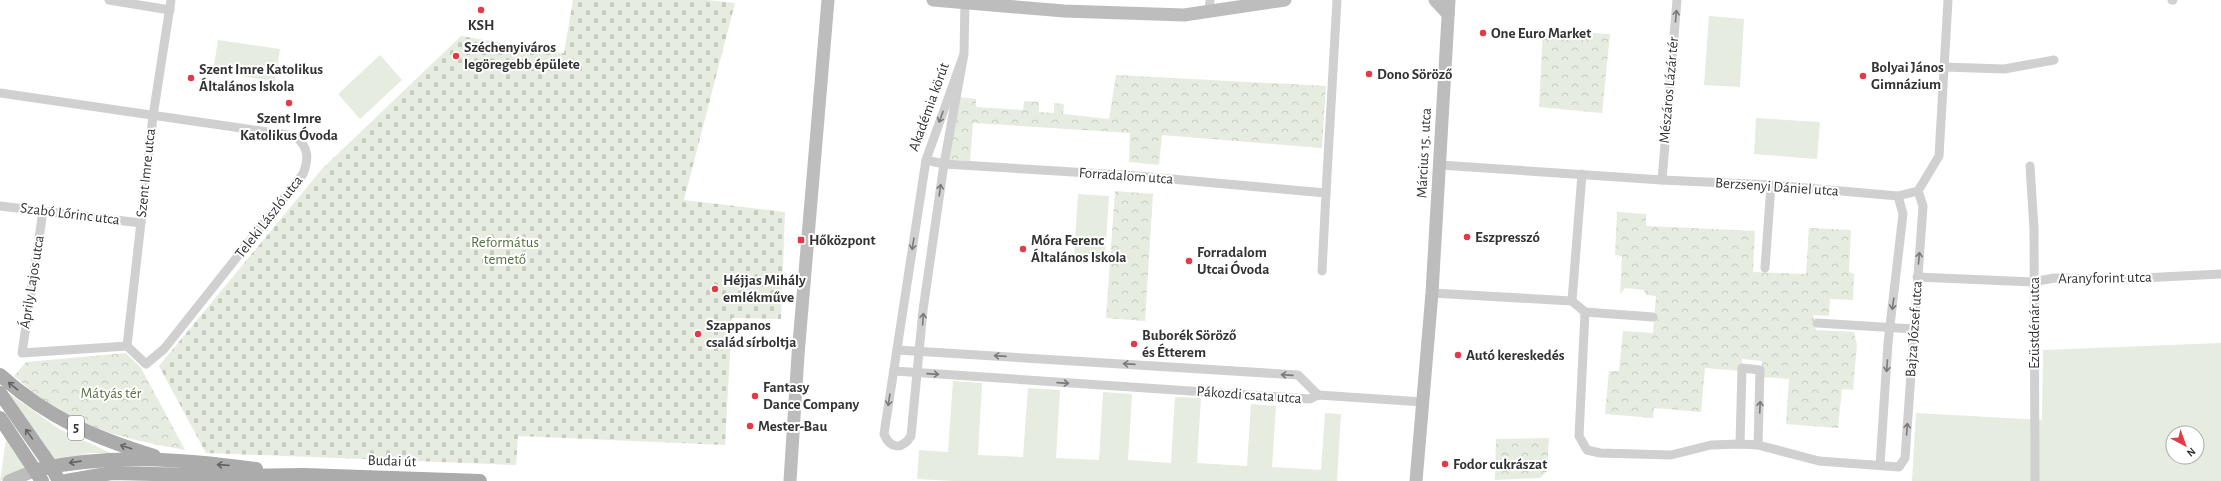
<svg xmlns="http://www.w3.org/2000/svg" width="2221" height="481" viewBox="0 0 2221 481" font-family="'Alegreya Sans',sans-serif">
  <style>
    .green { fill: #e6ecdf; fill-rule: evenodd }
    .forest { fill: url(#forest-crowns) }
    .cemetery { fill: url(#cemetery-stones) }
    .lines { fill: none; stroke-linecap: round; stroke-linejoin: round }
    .street { stroke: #d0d0d0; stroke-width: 9 }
    .secondary { stroke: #bdbdbd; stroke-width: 13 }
    .primary { stroke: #ababab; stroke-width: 14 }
    .oneway { stroke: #7a7a7a }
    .oneway2 { stroke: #636363 }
    .poi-dot { fill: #e63946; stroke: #fff; stroke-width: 1.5 }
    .labels { text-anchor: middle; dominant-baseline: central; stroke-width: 4; stroke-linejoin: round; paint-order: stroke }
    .shield { fill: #fff; stroke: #707070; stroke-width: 1 }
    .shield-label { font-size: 14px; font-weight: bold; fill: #333 }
    .poi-label { font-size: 15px; font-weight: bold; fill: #333; stroke: #fff; text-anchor: start }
    .street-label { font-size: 15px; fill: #333; stroke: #fff }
    .park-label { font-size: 15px; fill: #56703f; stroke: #fff }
  </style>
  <defs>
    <pattern id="forest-crowns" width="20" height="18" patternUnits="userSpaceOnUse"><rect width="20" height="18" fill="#e6ecdf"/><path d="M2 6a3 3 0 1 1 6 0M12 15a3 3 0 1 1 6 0" fill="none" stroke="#c6cbc0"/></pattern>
    <pattern id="cemetery-stones" width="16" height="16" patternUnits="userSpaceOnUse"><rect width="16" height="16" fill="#e6ecdf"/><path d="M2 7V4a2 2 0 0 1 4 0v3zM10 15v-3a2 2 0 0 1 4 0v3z" fill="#c6cbc0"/></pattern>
  </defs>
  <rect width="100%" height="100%" fill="#fff"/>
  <g class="green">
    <path d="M1709 16 1744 19 1740 87 1704 85Z"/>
    <path d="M218 40 280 49 275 81 213 72Z"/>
    <path d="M380 55 402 80 360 119 338 94Z"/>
    <path d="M1756 118 1820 122 1817 159 1754 154Z"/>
    <path d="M1078 194 1109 196 1105 258 1074 256Z"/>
    <path d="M2221 343V481H1912L1916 413 2042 420 2043 350ZM2173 433H2197V457H2173Z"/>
    <path d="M953 381 982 383 978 455 1023 457 1028 388 1060 390 1056 458 1099 460 1103 392 1132 394 1128 460 1171 463 1175 397 1201 398 1197 463 1247 466 1251 404 1276 406 1272 467 1321 470 1325 413 1341 414 1337 481H953L917 479 919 450 948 452Z"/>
    <path d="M4 390 59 429 111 453H89L53 461Z"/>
    <path d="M6 440 26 469 0 481Z"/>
  </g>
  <g class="forest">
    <path d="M1543 31 1610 34 1602 113 1539 107Z"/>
    <path d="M1116 75 1326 86 1322 148 1162 135 1159 165 1129 162 1130 133 973 123 970 161 949 160 959 97 976 99V107L1023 110 1024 101 1039 102V112L1054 113V103L1064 104 1063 114 1109 119Z"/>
    <path d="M1115 191 1153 194 1145 321 1106 318Z"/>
    <path d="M1617 212 1646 214V226L1755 231 1753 272 1806 274 1809 228 1851 230 1849 272 1854 274 1853 300 1830 299 1829 316 1813 315 1816 330 1854 332 1857 345 1853 390 1842 389 1838 428 1786 424 1789 379 1761 377 1762 361 1742 359 1741 371 1705 368 1701 412 1654 408 1653 418 1605 414 1609 371H1619L1623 331 1653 333 1656 296 1646 295 1644 290 1625 288 1620 294 1622 256 1615 255Z"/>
    <path d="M126 353 141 368 185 450C136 441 87 431 45 401 34 394 24 384 14 376L26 362Z"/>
    <path d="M1549 438 1547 471 1540 478 1495 480 1496 439Z"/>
  </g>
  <path class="cemetery" d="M573 0H707L735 3 684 200 785 212 781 319 732 318 725 445 518 436 516 465 206 453 159 366 322 169 461 36 503 43 502 48 564 53Z"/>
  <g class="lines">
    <g class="street">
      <path d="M109 0 170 10"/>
      <path d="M2172 0H2173"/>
      <path d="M1209 11 1210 0"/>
      <path d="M964 54 926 160 884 434C890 449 902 450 911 436L923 310 944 164 964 54 965 0"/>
      <path d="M1944 67 2004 69 2054 60"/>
      <path d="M0 93 295 136C309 147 309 159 303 174L164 349 146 364 127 346 22 353 43 211"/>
      <path d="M926 160 944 164 1138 176 1326 193 1337 0"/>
      <path d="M1440 165 1662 180 1771 185 1898 196 1918 191 1939 156 1948 0"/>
      <path d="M2030 166 2034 229 2035 481"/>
      <path d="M1582 174 1572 301 1585 312 1579 436 1587 450 1600 453 1671 455 1711 445 1740 444 1758 445 1819 461 1899 467 1905 458 1923 206 1918 191"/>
      <path d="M1662 180 1677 0"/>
      <path d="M0 206 141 223"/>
      <path d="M1765 268 1771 185"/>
      <path d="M1322 271 1326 193"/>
      <path d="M1917 277 2033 282 2054 278 2122 279 2221 274"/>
      <path d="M1432 293 1572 301"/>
      <path d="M1585 312 1653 317"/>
      <path d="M1817 323 1914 329"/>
      <path d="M127 346 153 116 171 0"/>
      <path d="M897 350 1298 375 1318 395"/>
      <path d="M894 371 1310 399 1318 395"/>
      <path d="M1318 395 1423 402"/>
      <path d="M1740 444 1742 368 1760 370 1758 445"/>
      <path d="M1880 465 1888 343 1903 214 1898 196"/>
    </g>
    <g class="secondary">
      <path d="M933 0 1064 11 1184 15 1285 0"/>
      <path d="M1435 0 1448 14"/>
      <path d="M9 481 36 470"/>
      <path d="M790 481 798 355 828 0"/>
      <path d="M1416 481 1432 293 1449 0"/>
    </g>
    <g class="primary">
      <path d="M0 375C48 418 93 437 154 456"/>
      <path d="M0 393 51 466 59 481"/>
      <path d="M0 418 42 481"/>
      <path d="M36 470C108 453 183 459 256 469"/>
      <path d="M66 481 112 473 236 476 304 475 480 481"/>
    </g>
  </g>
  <defs><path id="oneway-shaft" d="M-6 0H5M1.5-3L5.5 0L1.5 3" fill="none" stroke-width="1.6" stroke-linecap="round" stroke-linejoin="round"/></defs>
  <g class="oneway">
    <use href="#oneway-shaft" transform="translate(1676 16) rotate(-85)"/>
    <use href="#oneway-shaft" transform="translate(941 117) rotate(110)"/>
    <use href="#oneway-shaft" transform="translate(940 190) rotate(-82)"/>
    <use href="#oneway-shaft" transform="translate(913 244) rotate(99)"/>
    <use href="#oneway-shaft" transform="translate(1919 258) rotate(-85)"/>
    <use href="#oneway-shaft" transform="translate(1893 304) rotate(98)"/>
    <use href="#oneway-shaft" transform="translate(923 319) rotate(-86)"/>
    <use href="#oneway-shaft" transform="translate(1000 356) rotate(-176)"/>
    <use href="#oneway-shaft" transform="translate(1129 364) rotate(-176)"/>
    <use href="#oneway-shaft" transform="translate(1887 366) rotate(94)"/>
    <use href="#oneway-shaft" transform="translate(933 374) rotate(4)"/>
    <use href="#oneway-shaft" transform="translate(1287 375) rotate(-176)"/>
    <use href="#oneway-shaft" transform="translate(1063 383) rotate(4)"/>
    <use href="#oneway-shaft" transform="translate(889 400) rotate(99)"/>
    <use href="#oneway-shaft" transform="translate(1760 407) rotate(-87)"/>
    <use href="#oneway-shaft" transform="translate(1907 429) rotate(-86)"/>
  </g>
  <g class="oneway2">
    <use href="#oneway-shaft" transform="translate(13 386) rotate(-141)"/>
    <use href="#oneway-shaft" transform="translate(29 434) rotate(-125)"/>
    <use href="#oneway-shaft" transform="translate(126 447) rotate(-162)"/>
    <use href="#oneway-shaft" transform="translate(75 462) rotate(172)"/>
    <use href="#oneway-shaft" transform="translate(223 465) rotate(-176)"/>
  </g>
  <g class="poi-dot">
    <circle cx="481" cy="10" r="4"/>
    <circle cx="1483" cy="33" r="4"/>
    <circle cx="456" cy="56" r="4"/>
    <circle cx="1369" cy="74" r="4"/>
    <circle cx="1863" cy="76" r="4"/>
    <circle cx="191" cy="78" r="4"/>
    <circle cx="289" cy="103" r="4"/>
    <circle cx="1467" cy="237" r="4"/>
    <rect x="797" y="236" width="8" height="8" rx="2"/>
    <circle cx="1023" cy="249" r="4"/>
    <circle cx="1189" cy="261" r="4"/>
    <circle cx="715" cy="289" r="4"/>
    <circle cx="698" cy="334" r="4"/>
    <circle cx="1134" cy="344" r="4"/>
    <circle cx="1458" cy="355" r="4"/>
    <circle cx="755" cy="396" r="4"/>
    <circle cx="750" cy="426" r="4"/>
    <circle cx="1445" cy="464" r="4"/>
  </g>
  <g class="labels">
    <rect class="shield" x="68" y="416" width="16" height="24" rx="3"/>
    <g class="shield-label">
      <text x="76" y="428">5</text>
    </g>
    <g class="poi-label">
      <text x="481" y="25" text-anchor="middle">KSH</text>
      <text x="1491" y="33">One Euro Market</text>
      <text x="464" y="47">Széchenyiváros<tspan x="464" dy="17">legöregebb épülete</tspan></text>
      <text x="1871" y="67">Bolyai János<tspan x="1871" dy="17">Gimnázium</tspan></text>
      <text x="199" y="69">Szent Imre Katolikus<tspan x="199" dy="17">Általános Iskola</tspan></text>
      <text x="1377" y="74">Dono Söröző</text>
      <text x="289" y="118" text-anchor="middle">Szent Imre<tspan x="289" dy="17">Katolikus Óvoda</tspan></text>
      <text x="1475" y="237">Eszpresszó</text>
      <text x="809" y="240">Hőközpont</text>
      <text x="1031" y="240">Móra Ferenc<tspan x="1031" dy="17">Általános Iskola</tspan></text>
      <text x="1197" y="252">Forradalom<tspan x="1197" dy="17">Utcai Óvoda</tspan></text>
      <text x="723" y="280">Héjjas Mihály<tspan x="723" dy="17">emlékműve</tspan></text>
      <text x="706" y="325">Szappanos<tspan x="706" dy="17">család sírboltja</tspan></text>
      <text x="1142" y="335">Buborék Söröző<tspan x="1142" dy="17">és Étterem</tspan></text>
      <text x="1466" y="355">Autó kereskedés</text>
      <text x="763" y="387">Fantasy<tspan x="763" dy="17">Dance Company</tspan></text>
      <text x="758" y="426">Mester-Bau</text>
      <text x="1453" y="464">Fodor cukrászat</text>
    </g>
    <g class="street-label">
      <text transform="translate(1669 90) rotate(-85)">Mészáros Lázár tér</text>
      <text transform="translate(929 107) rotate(-70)">Akadémia körút</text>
      <text transform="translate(1424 153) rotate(-87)">Március 15. utca</text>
      <text transform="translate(146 173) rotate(-84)">Szent Imre utca</text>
      <text transform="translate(1126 176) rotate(4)">Forradalom utca</text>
      <text transform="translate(1777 187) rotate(4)">Berzsenyi Dániel utca</text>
      <text transform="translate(70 214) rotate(7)">Szabó Lőrinc utca</text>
      <text transform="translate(269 217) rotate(-52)">Teleki László utca</text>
      <text transform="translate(2105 278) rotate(-1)">Aranyforint utca</text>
      <text transform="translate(32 282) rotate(-81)">Áprily Lajos utca</text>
      <text transform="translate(2034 323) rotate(-90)">Ezüstdénár utca</text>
      <text transform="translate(1914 329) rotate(-86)">Bajza József utca</text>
      <text transform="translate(1249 395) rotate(4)">Pákozdi csata utca</text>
      <text transform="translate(392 461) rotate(2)">Budai út</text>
    </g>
    <g class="park-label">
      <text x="505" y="242">Református<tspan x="505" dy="17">temető</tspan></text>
      <text x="111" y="393">Mátyás tér</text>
    </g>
  </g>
  <g transform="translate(2185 445) rotate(139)"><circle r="19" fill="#ffffff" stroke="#adadad"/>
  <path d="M0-3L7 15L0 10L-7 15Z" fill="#e63946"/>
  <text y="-6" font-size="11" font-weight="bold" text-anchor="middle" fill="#333333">N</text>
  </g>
</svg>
